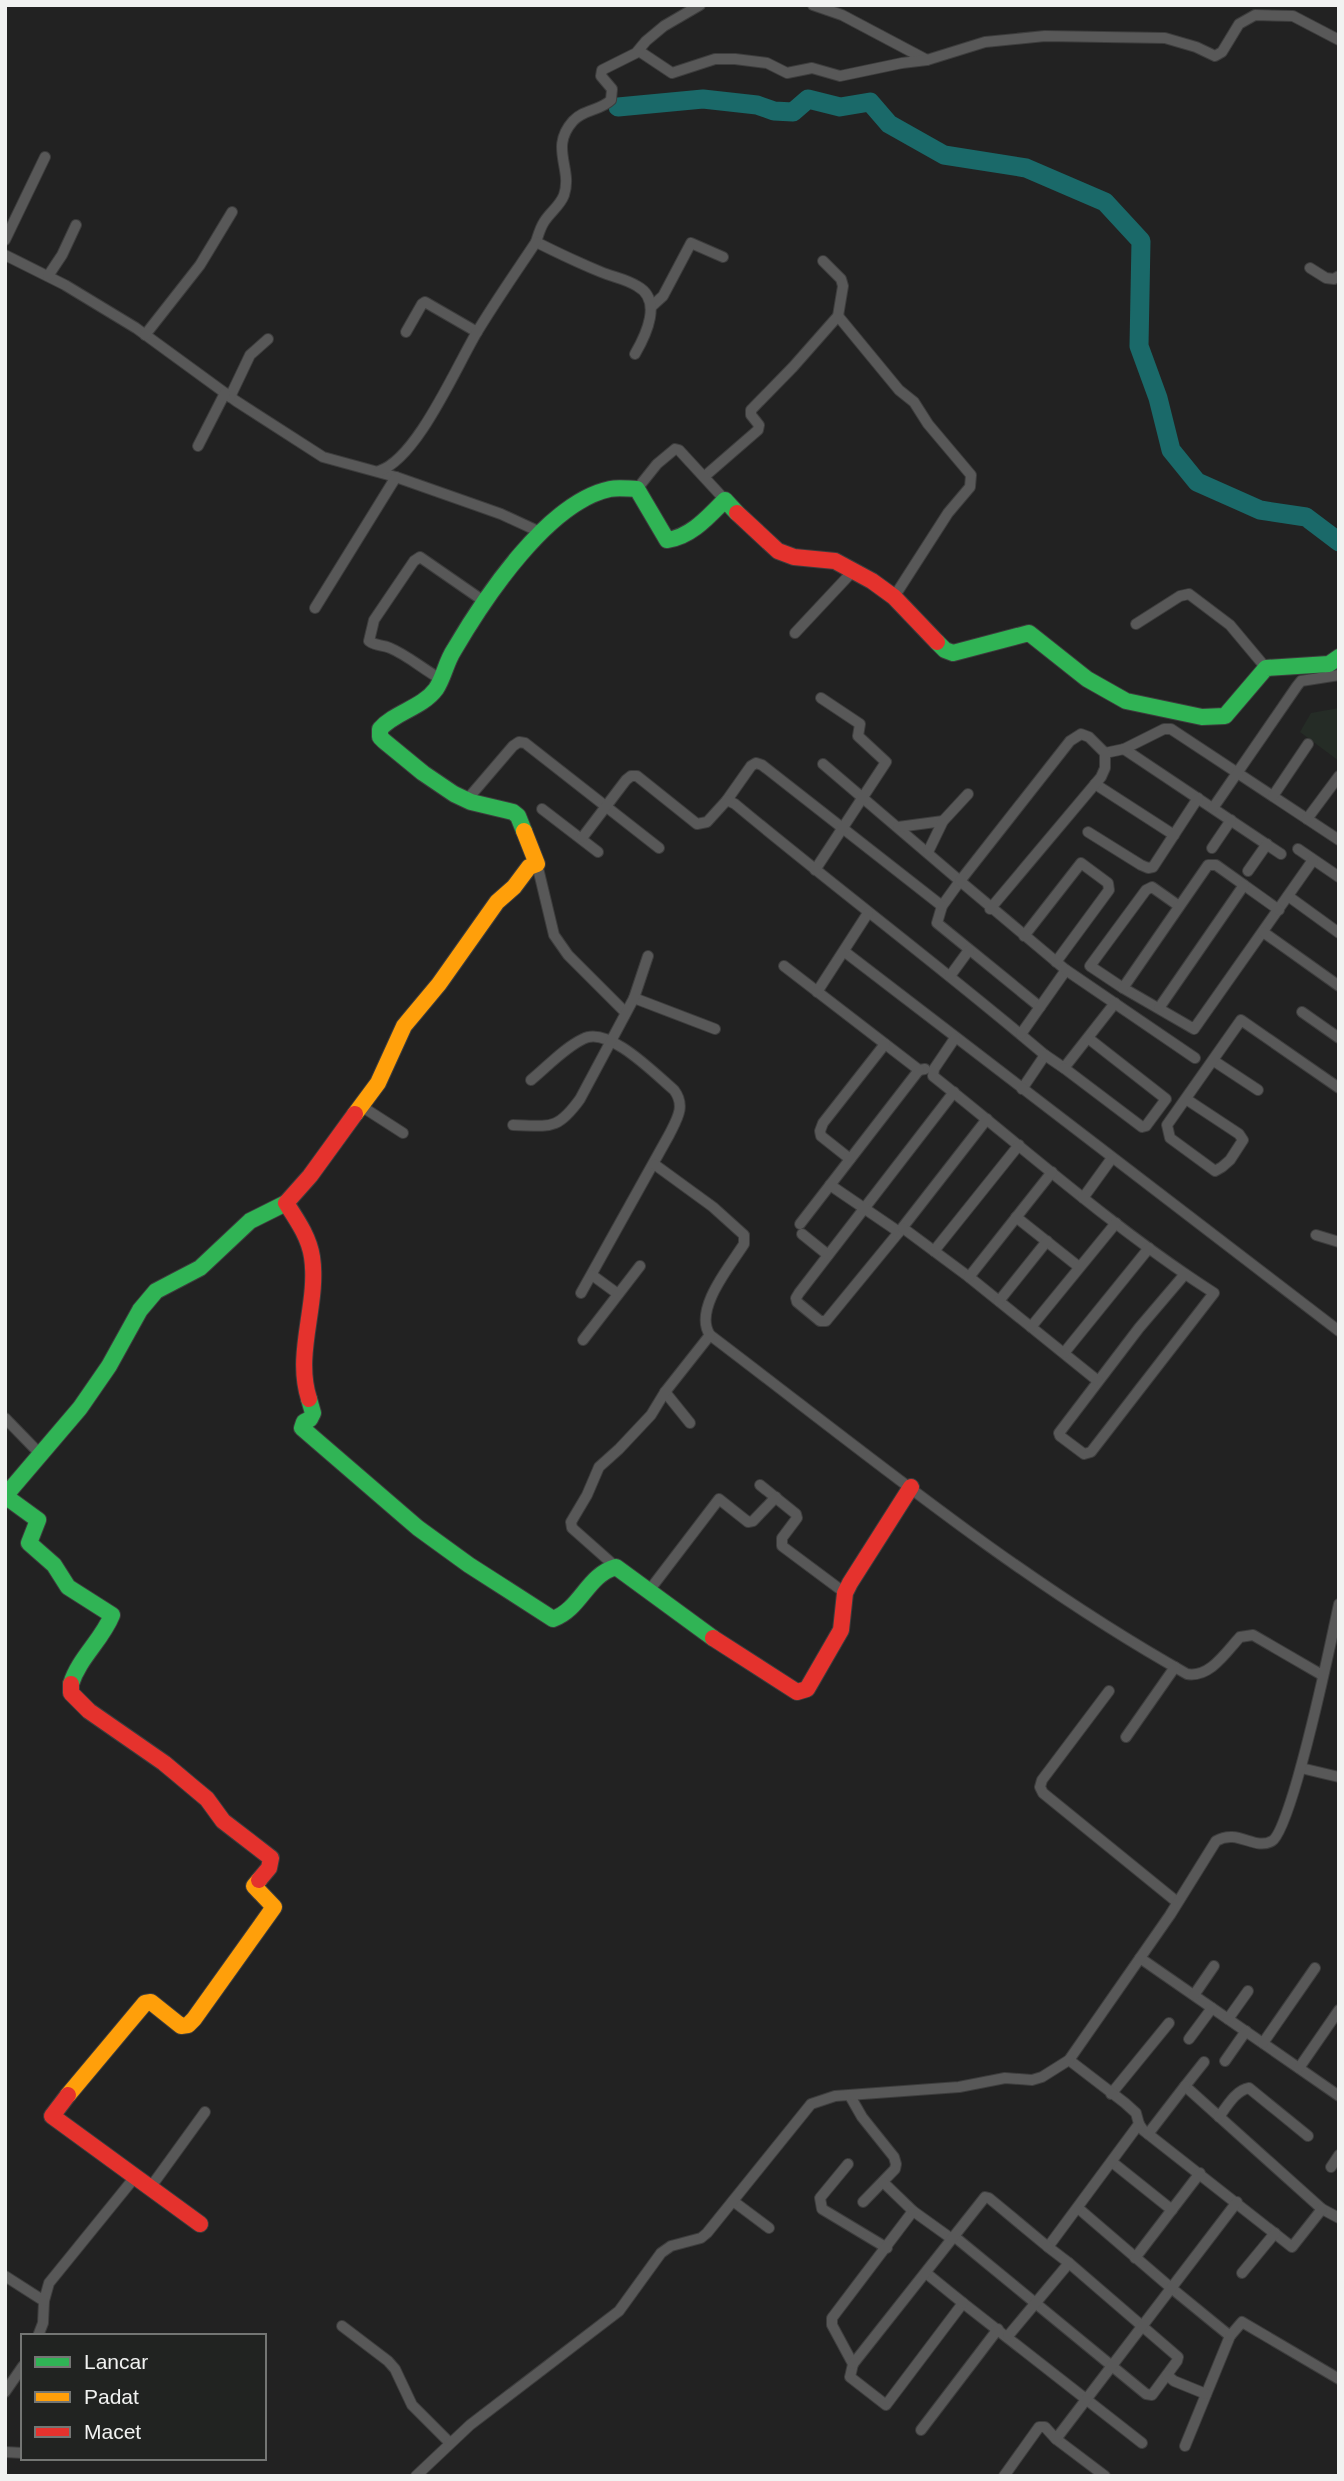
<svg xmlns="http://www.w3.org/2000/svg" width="1344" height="2481" viewBox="0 0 1344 2481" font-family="Helvetica,sans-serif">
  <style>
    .built { fill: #252c26 }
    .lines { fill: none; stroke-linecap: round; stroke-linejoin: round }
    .river { stroke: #1a6969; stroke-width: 19 }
    .street-casing { stroke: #3d3d3d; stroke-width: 12 }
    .fast-casing { stroke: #3d3d3d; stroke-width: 18 }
    .slow-casing { stroke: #3d3d3d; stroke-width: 18 }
    .jam-casing { stroke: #3d3d3d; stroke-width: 18 }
    .street { stroke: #585858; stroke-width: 10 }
    .fast { stroke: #30b455; stroke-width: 16 }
    .slow { stroke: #ff9f0a; stroke-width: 16 }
    .jam { stroke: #e5322d; stroke-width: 16 }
  </style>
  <rect width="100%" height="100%" fill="#222"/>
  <path class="built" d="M1339 708V761L1300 732 1311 713Z"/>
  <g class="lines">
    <path class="river" d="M618 107 703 99 757 105 774 111 793 112 808 99 840 107 870 102 889 124 944 155 1026 168 1105 202 1141 241 1139 346 1158 398 1171 450 1197 482 1260 510 1306 517 1339 542"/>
    <defs>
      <g id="street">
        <path d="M813 5 842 15 927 60"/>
        <path d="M639 51 672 73 715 59H735L767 63 787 73 812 68 840 76 902 63 927 60 985 42 1045 36 1165 38 1196 47 1215 56 1222 52 1239 24 1255 15 1293 16 1339 40"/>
        <path d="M5 240 45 157"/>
        <path d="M5 255 65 285 136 328 236 401 323 457 396 477 501 514 540 532"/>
        <path d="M1310 268 1326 278 1334 279 1339 276"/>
        <path d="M48 276 62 255 76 225"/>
        <path d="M652 306 663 296 691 243 723 257"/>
        <path d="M838 316 899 390 914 402 928 424 971 475 970 487 948 513 894 597"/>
        <path d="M406 332 422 304 425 302 477 332"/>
        <path d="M145 335 200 265 232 212"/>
        <path d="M635 354C646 335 663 300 637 286 626 279 613 277 601 272 579 263 558 253 536 242 538 236 540 228 544 222 550 212 560 206 564 195 573 168 549 148 573 121 584 109 600 111 611 100L612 89 601 76 602 70 636 53 646 41 664 26 700 5"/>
        <path d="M230 397 250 355 268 339"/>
        <path d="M198 446 225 393"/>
        <path d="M379 471C417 459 456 367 477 332 495 302 516 272 536 242"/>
        <path d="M705 476 758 430 759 425 751 415V410L793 367 838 316 843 286 841 279 823 261"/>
        <path d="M637 489 657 464 675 449 679 450 725 500"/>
        <path d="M315 608 396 477"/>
        <path d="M1136 624 1180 596 1189 594 1230 625 1266 668"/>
        <path d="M795 633 854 570"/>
        <path d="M439 678C423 669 407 655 390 648 382 644 377 647 369 641L374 620 414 561 420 557 485 602"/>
        <path d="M1124 749 1281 854"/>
        <path d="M1105 753 1124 749 1164 729H1171L1339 840"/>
        <path d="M823 764 960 881 942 906 937 923 1040 1007"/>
        <path d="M1095 784 1174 835"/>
        <path d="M471 795 513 746 519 742 525 743 659 848"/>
        <path d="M1273 796 1308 744"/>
        <path d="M727 800 751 766 756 763 762 765 942 906"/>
        <path d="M1213 808 1297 686 1301 681 1339 675"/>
        <path d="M542 809 598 852"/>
        <path d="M1307 819 1339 776"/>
        <path d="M898 827 943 821"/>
        <path d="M1088 832 1141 865 1148 868 1153 867 1198 798"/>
        <path d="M582 838 626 780 631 776H637L697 824 707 822 727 800 735 804C837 889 944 969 1045 1055L1022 1089"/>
        <path d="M1212 848 1231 820"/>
        <path d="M1298 849 1339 877"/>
        <path d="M928 852 943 821 968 794"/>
        <path d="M537 864 554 935 568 955 625 1012"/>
        <path d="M815 870 886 762 858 736 860 724 821 698"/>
        <path d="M1248 871 1267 844"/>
        <path d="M1288 896 1339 933"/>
        <path d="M1179 906 1152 887 1146 890 1090 966 1123 988 1194 1029 1313 860"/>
        <path d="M990 909 1101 777 1105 768V753L1089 737 1081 734 1070 741 960 881 1066 970 1021 1034"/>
        <path d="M1263 932 1339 986"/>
        <path d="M1024 936 1081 863 1108 883 1109 890 1056 962"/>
        <path d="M845 952 1339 1331"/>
        <path d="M784 966 919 1070 925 1069"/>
        <path d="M1066 970 1195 1058"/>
        <path d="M950 976 969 950"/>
        <path d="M1123 988 1208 865H1216L1279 910"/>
        <path d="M817 992 868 913"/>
        <path d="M634 998 715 1029"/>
        <path d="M1159 1008 1244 885"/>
        <path d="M1302 1012 1339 1038"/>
        <path d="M955 1038 934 1069 933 1076C1025 1149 1114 1229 1214 1293L1091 1452 1084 1454 1060 1436 1059 1433 1139 1328 1185 1274"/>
        <path d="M1045 1055 1064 1068 1115 1003"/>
        <path d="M1214 1061 1258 1090"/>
        <path d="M1064 1068 1142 1127 1146 1126 1166 1099 1088 1038"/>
        <path d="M531 1080C547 1067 564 1048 583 1039 608 1025 655 1074 674 1090 686 1106 677 1119 669 1135L581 1293"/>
        <path d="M954 1092 799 1293 796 1298 797 1302 820 1321H826L899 1232 987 1119"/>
        <path d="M1186 1099 1239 1134 1243 1140 1230 1160 1222 1167 1215 1171 1170 1138 1167 1125 1241 1020 1339 1088"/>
        <path d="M361 1106 403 1133"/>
        <path d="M513 1125C550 1126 557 1131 580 1099L634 998 648 956"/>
        <path d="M850 1159 821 1136 820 1131 823 1123 885 1044"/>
        <path d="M654 1164 713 1207 744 1235V1244C730 1266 693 1310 710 1335 863 1451 1019 1580 1187 1674 1210 1678 1226 1652 1240 1637L1253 1635 1322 1675"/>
        <path d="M830 1185 899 1232"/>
        <path d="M1083 1198 1112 1158"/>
        <path d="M1016 1217 1079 1267"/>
        <path d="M800 1224 919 1070"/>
        <path d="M903 1228 969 1277 1098 1381"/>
        <path d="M802 1234 828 1255"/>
        <path d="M1316 1235 1339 1242"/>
        <path d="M934 1251 1019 1145"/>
        <path d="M592 1275 618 1294"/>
        <path d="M969 1277 1052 1172"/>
        <path d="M999 1301 1047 1241"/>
        <path d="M1031 1327 1116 1223"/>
        <path d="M583 1340 640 1266"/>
        <path d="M1064 1353 1149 1248"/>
        <path d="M665 1392 690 1423"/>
        <path d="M5 1418 42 1456"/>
        <path d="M760 1485 796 1514 797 1518 782 1538V1546L845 1593"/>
        <path d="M616 1567 572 1528 571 1522 587 1495 599 1467 619 1449 651 1415 665 1392 710 1335"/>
        <path d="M648 1592 719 1499 748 1522 753 1521 776 1497"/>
        <path d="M1109 1691 1042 1780 1040 1787 1043 1793 1177 1902"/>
        <path d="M1126 1737 1175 1667"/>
        <path d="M1301 1768 1339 1777"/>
        <path d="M1140 1958 1339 2096"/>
        <path d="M1194 1995 1214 1966"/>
        <path d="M1228 2019 1248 1991"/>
        <path d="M1189 2039 1212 2008"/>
        <path d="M1263 2043 1315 1968"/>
        <path d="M1225 2061 1246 2031"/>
        <path d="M1204 2062 1185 2086 1322 2209 1339 2218"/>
        <path d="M1299 2068 1339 2010"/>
        <path d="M1111 2094 1169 2023"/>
        <path d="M850 2096 862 2117 894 2157 896 2164 895 2169 863 2202"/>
        <path d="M1219 2117C1227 2106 1236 2090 1249 2088L1308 2136"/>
        <path d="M1139 2124 1143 2130 1292 2247 1322 2209"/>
        <path d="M1148 2134 1185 2086"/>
        <path d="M1112 2162 1172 2210"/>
        <path d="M848 2164 820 2198 822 2209 887 2248"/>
        <path d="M1331 2167 1339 2155"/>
        <path d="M883 2182 913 2211 832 2318V2325L853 2364 850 2377 886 2405 963 2303 1142 2443"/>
        <path d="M150 2188 205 2112"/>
        <path d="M733 2201 769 2228"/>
        <path d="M1078 2208 1170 2287 1230 2336 1185 2446"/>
        <path d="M913 2211 952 2239"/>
        <path d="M955 2237 1146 2394 1152 2395 1177 2361 1178 2357 1069 2263"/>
        <path d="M1135 2258 1200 2173"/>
        <path d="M926 2273 963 2303"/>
        <path d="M1242 2273 1275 2233"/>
        <path d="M5 2276 44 2301 43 2323 38 2336"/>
        <path d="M44 2301 49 2283 135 2177"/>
        <path d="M342 2326 388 2361 395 2369 412 2405 450 2443"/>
        <path d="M1008 2336 1069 2263 1048 2247 1139 2124 1136 2113 1125 2103 1069 2060"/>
        <path d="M1230 2336 1242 2322 1339 2379"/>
        <path d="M853 2364 985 2197 989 2198 1048 2247"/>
        <path d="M1167 2375 1174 2381 1206 2394"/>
        <path d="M5 2392 23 2366"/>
        <path d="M921 2430 998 2329"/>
        <path d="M1056 2439 1105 2476"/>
        <path d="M5 2452 23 2453"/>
        <path d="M416 2476 470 2425 619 2311 661 2253 671 2246 701 2238 707 2233 811 2104 835 2096 959 2087 1005 2078 1032 2080 1042 2077 1069 2060 1170 1915 1216 1841C1238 1828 1254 1851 1272 1841 1292 1830 1332 1637 1339 1604"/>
        <path d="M1004 2476 1039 2427H1045L1056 2439 1237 2202"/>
      </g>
      <g id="fast">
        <path d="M937 642 945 650 953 653 1029 633 1087 679 1126 701 1202 717 1225 716 1266 668 1329 664 1339 657"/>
        <path d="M524 831 518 816 513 812 471 802 454 794 423 773 384 741 380 737V729C395 712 422 708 436 689 444 677 446 662 454 650 485 597 548 502 610 489 619 487 629 489 637 489L667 540C691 537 709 516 725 500L737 513"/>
        <path d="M309 1399 313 1413 310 1419 304 1422 302 1428 418 1528 469 1565 553 1619C581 1609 587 1575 616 1567L713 1638"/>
        <path d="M71 1684C79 1658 102 1640 112 1615L68 1587 54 1565 29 1543 38 1520 5 1496 80 1408 109 1366 140 1310 156 1291 200 1268 250 1221 286 1203"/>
      </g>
      <g id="slow">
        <path d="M355 1114 378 1083 404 1026 439 984 497 902 514 887 529 867 537 864 524 831"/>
        <path d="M68 2095 145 2003 151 2002 181 2026 188 2025 194 2019 274 1907 254 1886 259 1880"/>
      </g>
      <g id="jam">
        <path d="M737 513 778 551 794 557 835 561 872 581 894 597 937 642"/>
        <path d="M309 1399C294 1353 319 1304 312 1257 309 1237 297 1220 286 1203L310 1176 355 1114"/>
        <path d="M713 1638 797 1692 807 1689 841 1630 845 1593 850 1583 911 1487"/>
        <path d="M71 1684V1693L89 1711 164 1763 207 1799 223 1821 271 1858 269 1868 259 1880"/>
        <path d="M68 2095 52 2116 200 2224"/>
      </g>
    </defs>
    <use href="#street" class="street-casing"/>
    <use href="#fast" class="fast-casing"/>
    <use href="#slow" class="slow-casing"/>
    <use href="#jam" class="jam-casing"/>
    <use href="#street" class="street"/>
    <use href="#fast" class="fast"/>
    <use href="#slow" class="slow"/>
    <use href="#jam" class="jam"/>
  </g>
  <rect width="1344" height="2481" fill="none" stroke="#f1f2f1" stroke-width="14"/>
  <rect x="21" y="2334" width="245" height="126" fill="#212321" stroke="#747674" stroke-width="2"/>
  <rect x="35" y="2357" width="35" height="10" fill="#30b455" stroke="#747674" stroke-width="2"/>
  <text x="84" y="2369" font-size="21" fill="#f1f2f1">Lancar</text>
  <rect x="35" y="2392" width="35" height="10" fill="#ff9f0a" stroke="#747674" stroke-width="2"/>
  <text x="84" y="2404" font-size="21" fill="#f1f2f1">Padat</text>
  <rect x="35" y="2427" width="35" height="10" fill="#e5322d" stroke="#747674" stroke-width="2"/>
  <text x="84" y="2439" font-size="21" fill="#f1f2f1">Macet</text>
</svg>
